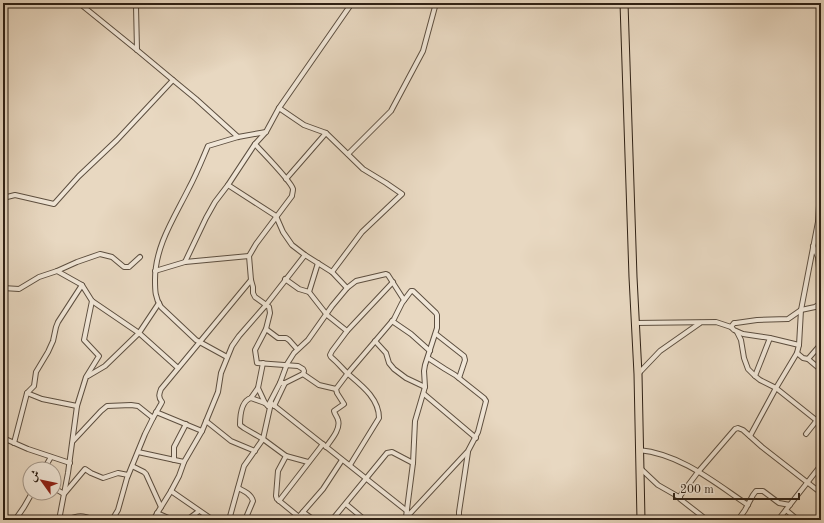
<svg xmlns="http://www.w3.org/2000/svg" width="824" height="523" viewBox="0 0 824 523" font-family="'Old Standard TT',Amiri,serif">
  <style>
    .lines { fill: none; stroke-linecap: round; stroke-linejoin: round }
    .minor-casing { stroke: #5d4f40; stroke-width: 6 }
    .trunk-casing { stroke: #2f2115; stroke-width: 9 }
    .minor { stroke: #f0e6d7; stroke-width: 4 }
    .trunk { stroke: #e8d8c1; stroke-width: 7 }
  </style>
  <rect width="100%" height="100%" fill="#e8d8c1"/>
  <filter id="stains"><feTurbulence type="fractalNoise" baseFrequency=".005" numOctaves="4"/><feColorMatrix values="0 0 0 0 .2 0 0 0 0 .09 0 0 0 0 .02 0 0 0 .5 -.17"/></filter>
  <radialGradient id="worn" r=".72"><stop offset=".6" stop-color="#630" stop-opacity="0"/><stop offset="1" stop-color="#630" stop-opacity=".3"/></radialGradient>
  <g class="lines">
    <defs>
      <g id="minor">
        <path d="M79 3 137 50 173 80"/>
        <path d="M137 50 136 6 137 3"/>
        <path d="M279 108 304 125 326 133 363 169 386 183 402 194 362 232 332 272"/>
        <path d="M255 144C262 152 291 181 293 189 293 192 292 194 292 196L256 244 249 256 251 280 253 287V293L255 297 269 307 270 313 266 329 255 350 257 363 298 366 303 369 304 371 303 374 285 383H280"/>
        <path d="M348 154 391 111 423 51 436 3"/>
        <path d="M286 179 326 133"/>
        <path d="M228 185 276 216 283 232 292 245 305 255 332 272 347 288"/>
        <path d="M3 198 15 195 54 204 79 176 117 140 173 80 196 99 238 137"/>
        <path d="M813 246 818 257 819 268 821 270"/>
        <path d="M185 262 206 218 215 202 228 185 255 144 266 132 279 108 352 3"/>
        <path d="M57 271 77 262 100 254 112 257 124 267H129L140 257"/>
        <path d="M155 271 185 262 249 256"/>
        <path d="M285 279 299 289 309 292 327 315 347 331 332 351 330 355 331 357C337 362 342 368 347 373 361 385 379 398 379 418L350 465"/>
        <path d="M3 288 19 289 39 277 57 271 82 285 92 301 139 333 178 368"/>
        <path d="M309 292 318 263"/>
        <path d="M392 321 411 334 430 351"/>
        <path d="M635 323 716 322 731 327 734 330 743 334 770 338 799 345"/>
        <path d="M731 327 734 323H736L757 320 788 319 801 310 815 307 821 303"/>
        <path d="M266 329 278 338H286L289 340 297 349"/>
        <path d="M347 331 393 282"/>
        <path d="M737 332 741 340 744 358 748 369 755 376"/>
        <path d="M436 334 464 356 465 360 459 378"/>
        <path d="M770 338 755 376 760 380 776 388 821 424"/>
        <path d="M375 341 386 353 389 363 394 369 406 378 425 387"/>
        <path d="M797 353 803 358 808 359 821 344"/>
        <path d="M227 357 196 340 161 307C155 298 155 290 155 280 155 246 174 218 189 188 196 175 202 160 208 146L238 137 266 132"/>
        <path d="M808 359 821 370"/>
        <path d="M263 363 258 388 251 398C241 401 240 416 240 425L244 428 263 439 286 456 308 462"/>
        <path d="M639 373 660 351 700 323"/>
        <path d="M303 374 319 385 336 389"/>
        <path d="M88 376 105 366 139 333 159 303"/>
        <path d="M258 388 265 403"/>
        <path d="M27 393 42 399 77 406"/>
        <path d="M424 394 476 438"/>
        <path d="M251 398 265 403 268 406 271 403 407 511"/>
        <path d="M268 406 280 383 287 364 294 353 308 340 332 306 347 288 356 281 386 274 388 275 404 300"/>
        <path d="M274 406 285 383"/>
        <path d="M156 412 202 431"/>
        <path d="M206 421 231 441 255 451"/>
        <path d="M806 434 821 415"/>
        <path d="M750 436 776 388 797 353 799 345 801 310 818 222 821 173"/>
        <path d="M3 438 28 449 70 463"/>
        <path d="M73 441 101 411 107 406 131 405 138 406 153 418"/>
        <path d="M14 443 27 393 34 386 36 372 48 352 53 341 56 327 58 322 82 285"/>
        <path d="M326 447C331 440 341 429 338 420 337 416 335 415 334 411L344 404 337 393 336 389 348 373 394 319 402 303 411 291H413L436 313 437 315V328L425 365 424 371 425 387 415 421 413 463 406 517"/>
        <path d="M639 450C681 454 715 483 748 505"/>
        <path d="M138 452 184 462"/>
        <path d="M286 456 278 471 276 496 277 499 299 517"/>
        <path d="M174 460V447L186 424"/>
        <path d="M132 466 144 472 146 474 161 507"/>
        <path d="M640 468 658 485 679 497"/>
        <path d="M44 469 51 457"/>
        <path d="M54 488 64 494 85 469 91 473 103 478 118 473 128 475"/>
        <path d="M238 488C244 491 251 494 253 501L245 520"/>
        <path d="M171 491 213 520"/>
        <path d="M279 501 323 444"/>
        <path d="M346 504 365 520"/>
        <path d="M786 510 798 520"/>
        <path d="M303 512 314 520"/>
        <path d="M157 513 173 520"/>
        <path d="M3 519 5 520"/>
        <path d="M15 520 24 507 32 493"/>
        <path d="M59 520 68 473 77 406 86 377 99 356 84 340 92 301"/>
        <path d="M66 520C79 515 82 515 95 520"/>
        <path d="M112 520 118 510 127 478 145 434 153 418 161 404 162 402C158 397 159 394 161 389L251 280"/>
        <path d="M153 520 171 491 179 476 184 462 202 431 218 392 221 373 232 346 239 336 266 305 305 255"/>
        <path d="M187 520 199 511"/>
        <path d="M229 520 244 466 263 439 271 403"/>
        <path d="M296 520 323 489 342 460"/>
        <path d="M332 520 387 453 392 452 413 463"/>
        <path d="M404 520 468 451 478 432 486 401 484 398 455 375 445 369 428 358"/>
        <path d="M459 520V512L468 452"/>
        <path d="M707 520 680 499V496L698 472 735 429 738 428 743 430 762 447 821 493"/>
        <path d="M738 520 745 510 753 495 756 491H763L779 503 790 505"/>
        <path d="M778 520 821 465"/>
      </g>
      <path id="trunk" d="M624 3 633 277 638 374 641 520"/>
    </defs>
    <use href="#minor" class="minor-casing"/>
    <use href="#trunk" class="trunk-casing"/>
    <use href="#minor" class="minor"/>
    <use href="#trunk" class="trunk"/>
  </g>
  <rect width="824" height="523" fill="none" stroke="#e8d8c1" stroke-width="16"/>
  <rect x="4" y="4" width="816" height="515" fill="none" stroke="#2f2115" stroke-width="2"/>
  <rect x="8" y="8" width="808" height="507" fill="none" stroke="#2f2115"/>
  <g transform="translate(42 481) rotate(303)"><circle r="19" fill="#f0e6d7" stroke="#a39789"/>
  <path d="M0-3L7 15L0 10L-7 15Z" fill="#8f2418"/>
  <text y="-6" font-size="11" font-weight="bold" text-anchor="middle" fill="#2f2115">ش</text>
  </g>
  <path d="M674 493v6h125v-6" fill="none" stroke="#2f2115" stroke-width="2"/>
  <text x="680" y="493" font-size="12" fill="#2f2115" stroke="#f0e6d7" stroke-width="3" paint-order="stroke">200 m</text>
  <rect width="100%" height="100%" filter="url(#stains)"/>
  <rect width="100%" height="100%" fill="url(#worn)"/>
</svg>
